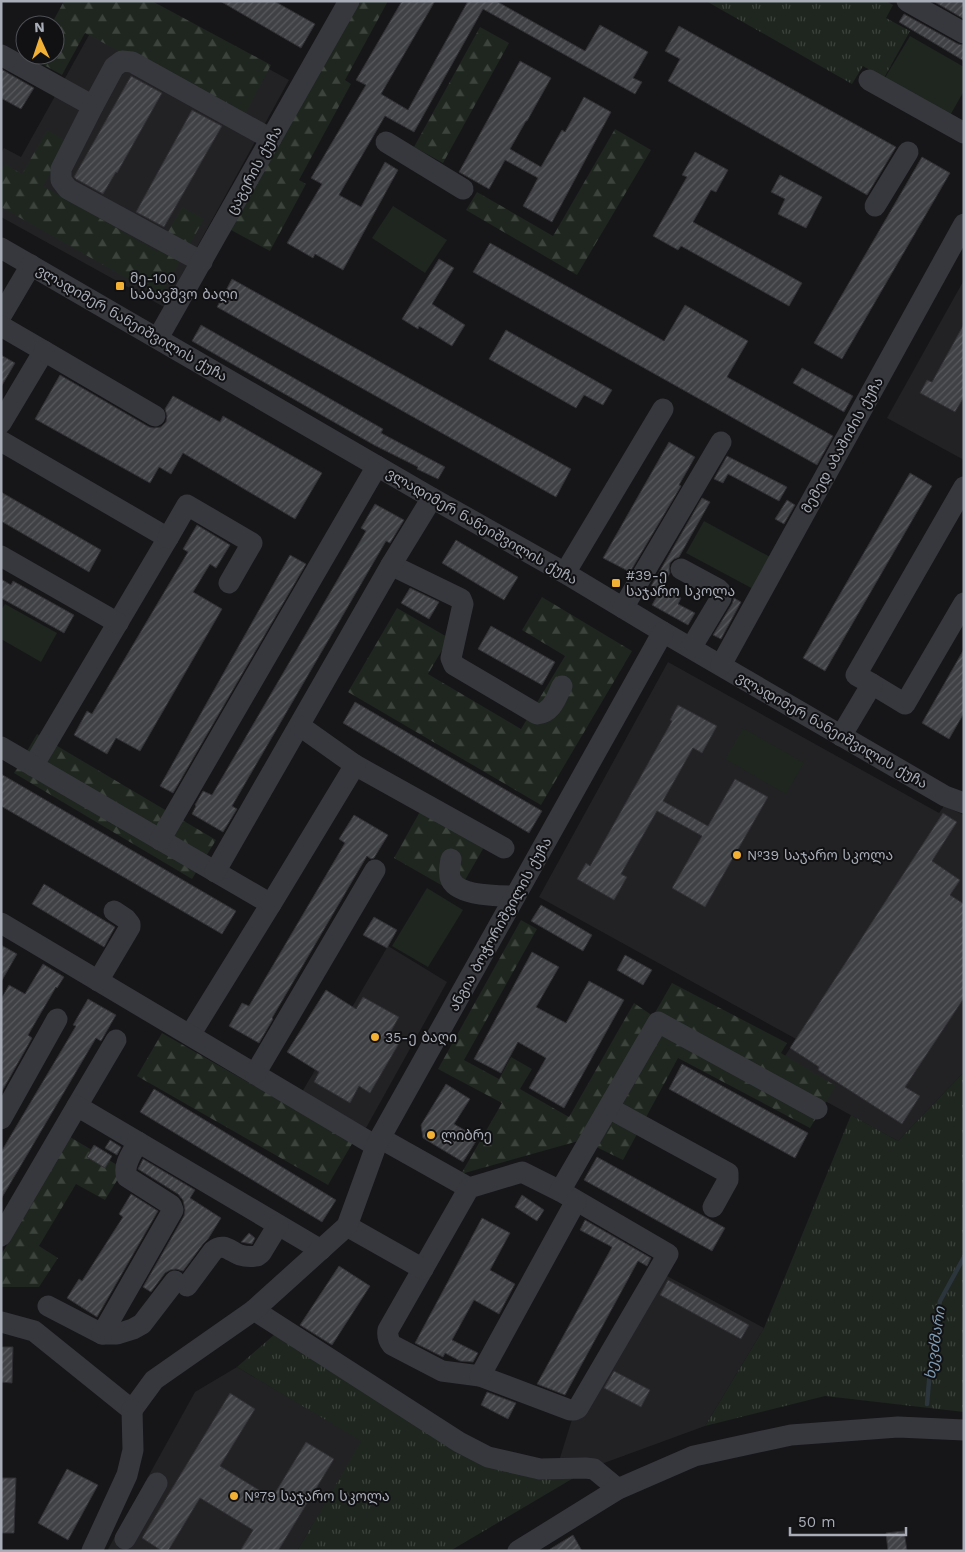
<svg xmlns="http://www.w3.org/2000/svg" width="965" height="1552" viewBox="0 0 965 1552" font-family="'Work Sans','Noto Sans Georgian',sans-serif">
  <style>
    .built { fill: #222225 }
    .grass { fill: url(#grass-tufts) }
    .forest { fill: url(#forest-firs) }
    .garden { fill: #1e261f }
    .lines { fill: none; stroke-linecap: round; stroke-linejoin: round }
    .stream { stroke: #2c353c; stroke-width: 4.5 }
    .building { fill: url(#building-hatch); stroke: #303034 }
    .minor { stroke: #37383d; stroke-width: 21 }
    .poi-dot { fill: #f2b134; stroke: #111113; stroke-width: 2 }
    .labels { text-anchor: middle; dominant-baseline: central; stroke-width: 4; stroke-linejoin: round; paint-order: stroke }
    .street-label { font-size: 14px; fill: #a8adb8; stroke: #111113 }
    .poi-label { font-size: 14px; fill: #a8adb8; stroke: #111113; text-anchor: start }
    .water-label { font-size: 15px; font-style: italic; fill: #7f9bb3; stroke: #111113 }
  </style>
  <defs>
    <pattern id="grass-tufts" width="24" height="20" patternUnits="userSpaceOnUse" patternTransform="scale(1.25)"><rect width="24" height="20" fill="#1e261f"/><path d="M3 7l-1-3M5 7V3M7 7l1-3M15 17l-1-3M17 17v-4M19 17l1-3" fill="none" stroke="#3c433d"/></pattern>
    <pattern id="forest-firs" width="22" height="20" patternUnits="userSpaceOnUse" patternTransform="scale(1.25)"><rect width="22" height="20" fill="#1e261f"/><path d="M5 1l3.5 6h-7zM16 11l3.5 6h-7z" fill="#3c433d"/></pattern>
    <pattern id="building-hatch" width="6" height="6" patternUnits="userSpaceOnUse" patternTransform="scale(1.25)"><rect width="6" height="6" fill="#404145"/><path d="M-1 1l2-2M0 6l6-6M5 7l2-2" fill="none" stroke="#595a5e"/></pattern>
  </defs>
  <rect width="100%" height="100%" fill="#161618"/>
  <g class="built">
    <path d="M108 1H146L289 80 164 307 1 217V153L4 148 21 157Z"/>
    <path d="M964 280V460L887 418Z"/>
    <path d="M668 662 939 813 944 806 964 815V1072L898 1141 774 1073 796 1039 539 897Z"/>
    <path d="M388 946 447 982 366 1128 302 1092Z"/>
    <path d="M654 1269 764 1328 705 1426 604 1463 559 1461 579 1397Z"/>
    <path d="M237 1367 362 1441 297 1551H107L195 1392Z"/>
  </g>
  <g class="grass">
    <path d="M706 1H886L893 5 886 18 910 31 884 78 863 66 852 84Z"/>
    <path d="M964 1072V1412L825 1396 705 1426 764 1328 851 1115 898 1141Z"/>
    <path d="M275 1334 474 1457 582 1473 450 1551H297L361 1441 237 1367Z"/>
  </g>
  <g class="forest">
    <path d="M64 1H152L271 65 243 118 85 33 62 75 33 59 35 55H55V25H51Z"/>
    <path d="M356 1H388L345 80 351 84 299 180 306 184 270 251 231 230Z"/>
    <path d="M480 27 509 43 443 163 414 147Z"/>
    <path d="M615 129 651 150 577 275 466 210 477 192 553 236Z"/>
    <path d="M47 130 68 142 43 186 157 251 182 207 204 219 160 297 1 207V171L5 164 22 174Z"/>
    <path d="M542 597 632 651 541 805 348 692 397 608 449 638 428 674 521 729 565 656 522 630Z"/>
    <path d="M37 734 216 840 192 879 14 773Z"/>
    <path d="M427 799 491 835 457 894 394 858Z"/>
    <path d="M521 920 537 929 464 1060 499 1079 511 1057 532 1069 520 1089 569 1117 634 1003 653 1016 672 983 787 1043 781 1053 836 1086 810 1128 678 1058 623 1160 582 1140 461 1174 502 1103 438 1069Z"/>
    <path d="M162 1033 353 1142 328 1185 137 1076Z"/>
    <path d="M70 1137 124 1169 105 1200 76 1184 39 1246 58 1258 39 1287H1V1255Z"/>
  </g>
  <g class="garden">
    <path d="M910 36 964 67V91L948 119 883 81Z"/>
    <path d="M393 206 447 240 425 273 372 238Z"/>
    <path d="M704 521 772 558 755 590 686 553Z"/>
    <path d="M5 604 57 633 41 662 1 639V610Z"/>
    <path d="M743 728 804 763 786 794 725 759Z"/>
    <path d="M427 888 463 910 428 967 392 946Z"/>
  </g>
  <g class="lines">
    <path class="stream" d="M927 1404 931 1359 940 1301 964 1257"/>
  </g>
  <g class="building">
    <path d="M220 1H274L315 24 301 48Z"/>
    <path d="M402 1H435L381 94 408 110 468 1H496L585 51 600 25 648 52 633 78 642 82 635 94 483 9 414 132 385 116 339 195 361 207 385 162 398 170 343 270 315 254 313 258 287 243 322 184 311 178 366 85 356 80Z"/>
    <path d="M933 1H964V19Z"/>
    <path d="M904 14 958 44 964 45V61L899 22Z"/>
    <path d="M679 26 896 147 867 195 668 81 680 59 665 51Z"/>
    <path d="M520 61 551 78 527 121H526L510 149 541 167 562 130 565 132 584 97 611 112 552 222 523 206 538 178 505 160 489 189 459 172Z"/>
    <path d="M1 69 34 88 21 109 1 98Z"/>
    <path d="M131 76 162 93 117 173 116 172 103 194 76 179 74 177Z"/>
    <path d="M192 110 222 126 164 227 136 212Z"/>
    <path d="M695 152 728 170 716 192 711 190 693 222 802 283 789 306 681 246 678 250 653 236 687 177 682 175Z"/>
    <path d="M922 157 950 173 842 359 814 343Z"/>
    <path d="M780 175 822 197 806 228 778 214 785 199 771 192Z"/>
    <path d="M490 243 664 341 685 305 748 341 727 377 833 436 817 465 473 272Z"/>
    <path d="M439 259 454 268 432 304 465 325 452 346 419 326 418 329 402 319Z"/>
    <path d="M232 279 571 469 556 497 217 307Z"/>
    <path d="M964 324V397L955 412 920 393 927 380 932 382Z"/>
    <path d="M201 325 383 429 381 433 445 467 438 479 417 469 418 467 374 445 192 341Z"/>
    <path d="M506 330 612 390 603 405 584 395 576 408 489 359Z"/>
    <path d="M1 355 15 363 1 387Z"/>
    <path d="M802 368 853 396 844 412 793 383Z"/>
    <path d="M60 375 149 427 154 428 161 427 166 422 167 416 165 409 173 396 220 422 223 416 322 473 295 519 183 453 171 474 159 467 150 483 35 419Z"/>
    <path d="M669 442 695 457 679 485 681 486 630 572 603 558Z"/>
    <path d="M727 456 787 487 779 501 728 474 723 483 714 479Z"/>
    <path d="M910 473 932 486 825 671 803 658Z"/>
    <path d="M1 492 101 550 89 572 1 521Z"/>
    <path d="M702 498 710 502 679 557 674 559 670 563 669 569 670 573 661 588 681 598 678 604 695 613 688 625 652 605 660 591 651 586Z"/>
    <path d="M787 500 795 505 784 524 775 519Z"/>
    <path d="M375 504 404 520 390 543 386 541 232 806 237 809 223 832 192 814 196 806 195 805 203 791 212 795 366 531 361 528Z"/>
    <path d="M197 525 230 545 216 568 210 564 193 592 222 609 140 751 116 738 107 754 74 735 87 711 92 714 188 552 183 549Z"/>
    <path d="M456 540 518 577 504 600 442 563Z"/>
    <path d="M290 555 306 564 173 793 160 786Z"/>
    <path d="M1 579 11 585 13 581 74 615 64 633 1 598Z"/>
    <path d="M410 588 439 602 429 619 401 603Z"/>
    <path d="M734 598 741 602 721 639 713 635 732 604Z"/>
    <path d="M491 626 555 662 542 685 478 649Z"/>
    <path d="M964 649V713L949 739 922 723Z"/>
    <path d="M355 702 542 811 529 833 343 723Z"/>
    <path d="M678 705 717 726 702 753 693 748 663 801 708 826 735 779 768 797 705 907 672 888 702 836 657 811 621 874 627 877 614 900 577 879 586 863 590 866 672 721 670 720Z"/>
    <path d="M1 774 236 911 222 934 1 806Z"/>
    <path d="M943 813 957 822 932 861 960 880 950 895 964 904V998L905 1087 920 1096 902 1124 818 1070 819 1067 790 1048Z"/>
    <path d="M354 815 388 835 374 858 371 859 367 856 272 1018 273 1019 259 1043 229 1026 242 1003 249 1006 345 843 339 839Z"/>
    <path d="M44 884 115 927 104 947 32 904Z"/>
    <path d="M541 905 592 935 583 951 531 921Z"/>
    <path d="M374 917 397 930 387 948 363 935Z"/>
    <path d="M1 945 17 954 1 982Z"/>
    <path d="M532 952 559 967 536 1007 566 1023 589 981 624 1000 564 1108 529 1088 546 1058 518 1042 501 1073 474 1059Z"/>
    <path d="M625 955 652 970 643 985 617 970Z"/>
    <path d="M43 964 64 977 57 988 56 987 28 1035 32 1038 1 1093V999L9 985 25 994Z"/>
    <path d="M326 990 356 1009 363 997 399 1017 390 1033 401 1040 370 1093 359 1086 350 1103 314 1082 319 1072 287 1052Z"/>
    <path d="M88 999 116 1015 101 1041 96 1038 1 1199V1152L76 1026 73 1025Z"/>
    <path d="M682 1064 808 1133 795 1158 669 1089Z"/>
    <path d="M446 1084 470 1099 454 1124 478 1138 463 1162 423 1138 421 1125Z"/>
    <path d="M154 1089 336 1200 322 1222 140 1112Z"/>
    <path d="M110 1140 121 1147 117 1155 105 1148Z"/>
    <path d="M94 1145 112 1156 105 1168 87 1157Z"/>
    <path d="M597 1157 725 1228 712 1251 584 1180Z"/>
    <path d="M143 1159 195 1190 190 1198 221 1218 208 1239 203 1244 183 1271 176 1269 170 1270 165 1273 151 1292 143 1287 184 1216 185 1210 183 1200 178 1194 138 1169Z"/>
    <path d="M131 1194 158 1211 97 1317 67 1298 79 1279 82 1281 123 1217 119 1214Z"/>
    <path d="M522 1195 544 1210 537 1221 515 1207Z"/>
    <path d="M482 1218 510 1233 490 1270 515 1284 499 1314 474 1300 452 1340 478 1353 473 1362 460 1361 445 1353 443 1357 415 1343Z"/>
    <path d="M585 1220 651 1258 647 1266 638 1261 565 1395 537 1384 612 1247 580 1230Z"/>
    <path d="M249 1233 255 1238 252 1244 241 1242Z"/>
    <path d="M339 1266 370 1286 332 1345 300 1325Z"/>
    <path d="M668 1280 749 1325 741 1339 660 1295Z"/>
    <path d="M1 1347H13L12 1383 1 1382Z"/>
    <path d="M614 1371 650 1390 641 1407 604 1388Z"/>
    <path d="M487 1392 516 1403 508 1419 481 1405Z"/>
    <path d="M230 1393 255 1409 220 1466 272 1498 306 1442 334 1459 278 1551H240L253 1530 200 1498 168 1551H162L142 1538Z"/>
    <path d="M67 1469 98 1485 68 1540 38 1523Z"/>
    <path d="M1 1478H16L14 1533H1Z"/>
    <path d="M904 1531 907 1551H888L886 1533Z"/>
    <path d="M573 1535 582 1551H547Z"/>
  </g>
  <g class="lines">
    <g class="minor">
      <path d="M907 1 964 33"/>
      <path d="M1 55 93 106 114 67 122 61 132 62 271 139"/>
      <path d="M869 80 964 133"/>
      <path d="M93 106 61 169V180L68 189 202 262"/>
      <path d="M386 142 463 189"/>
      <path d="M875 206 908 152"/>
      <path d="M1 248 432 498 565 573 663 632 945 796 964 803"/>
      <path d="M1 316 31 265"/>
      <path d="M1 326 44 351 1 423"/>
      <path d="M158 338 349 1"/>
      <path d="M44 351 155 416"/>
      <path d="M1 441 168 538 33 766"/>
      <path d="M168 538 187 505 252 543 229 583"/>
      <path d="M1 556 118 623"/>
      <path d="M391 565 461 599 463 604 451 658 454 665 537 714C552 713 556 698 562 686"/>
      <path d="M681 569 718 589 721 592V598L691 648"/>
      <path d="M565 573 663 409"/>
      <path d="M623 608 721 442"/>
      <path d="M721 665 964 224"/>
      <path d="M872 684 905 704 964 603"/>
      <path d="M841 736 872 684 856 675 964 487"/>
      <path d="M1 747 271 904 190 1035"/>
      <path d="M355 765 504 848"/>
      <path d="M160 840 377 466"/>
      <path d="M451 859C450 865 448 874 451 880 459 896 500 896 515 896"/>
      <path d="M215 872 391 565 432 498"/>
      <path d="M271 904 355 765 300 726"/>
      <path d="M1 923 376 1146"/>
      <path d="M98 981 130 927V924L126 919 114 911"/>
      <path d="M255 1074 375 870"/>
      <path d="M77 1106 116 1040"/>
      <path d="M609 1108 728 1173V1180L713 1207"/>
      <path d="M1 1119 57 1019"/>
      <path d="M380 1138 469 1188"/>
      <path d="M522 1172 560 1191 668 1254 578 1408 574 1410H570L480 1376 442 1371 392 1345C388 1340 387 1336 388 1330L469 1188Z"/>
      <path d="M560 1191 658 1022 817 1109"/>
      <path d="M347 1226 423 1269"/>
      <path d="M1 1236 77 1106 321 1250"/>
      <path d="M187 1286 213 1251C223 1242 230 1251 240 1255 246 1257 251 1257 257 1256L261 1253 278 1225"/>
      <path d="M48 1306 102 1334H117L133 1329 142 1324 175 1281"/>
      <path d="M254 1310 459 1442 488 1457 540 1469 585 1468 594 1469 618 1489"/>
      <path d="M1 1322 34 1331 132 1410"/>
      <path d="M102 1334 173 1210 171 1205 127 1177C122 1165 133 1152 138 1142"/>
      <path d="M480 1376 576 1201"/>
      <path d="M132 1410 154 1380 254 1310 347 1226 376 1146 380 1138 663 632"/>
      <path d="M125 1539 157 1483"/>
      <path d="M92 1551 127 1475 133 1450 132 1410"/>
      <path d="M518 1551 618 1489 694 1456 791 1435 898 1427 964 1430"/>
    </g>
  </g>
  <g class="poi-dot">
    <rect x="115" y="281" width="10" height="10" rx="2.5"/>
    <rect x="611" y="578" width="10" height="10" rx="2.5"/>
    <circle cx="737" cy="855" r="5"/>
    <circle cx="375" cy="1037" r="5"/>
    <circle cx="431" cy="1135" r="5"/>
    <circle cx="234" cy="1496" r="5"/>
  </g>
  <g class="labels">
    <g class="street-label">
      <text transform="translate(254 170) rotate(-61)">ცაგერის ქუჩა</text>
      <text transform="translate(132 323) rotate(30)">ვლადიმერ ნანეიშვილის ქუჩა</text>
      <text transform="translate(842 445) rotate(-61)">მემედ აბაშიძის ქუჩა</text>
      <text transform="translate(482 526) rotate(30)">ვლადიმერ ნანეიშვილის ქუჩა</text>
      <text transform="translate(832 730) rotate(30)">ვლადიმერ ნანეიშვილის ქუჩა</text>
      <text transform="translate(500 924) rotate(-61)">ანგია ბოჭორიშვილის ქუჩა</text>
    </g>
    <g class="poi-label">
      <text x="130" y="278">მე-100<tspan x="130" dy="16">საბავშვო ბაღი</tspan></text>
      <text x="626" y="575">#39-ე<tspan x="626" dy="16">საჯარო სკოლა</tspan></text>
      <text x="747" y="855">№39 საჯარო სკოლა</text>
      <text x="385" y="1037">35-ე ბაღი</text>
      <text x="441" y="1135">ლიბრე</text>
      <text x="244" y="1496">№79 საჯარო სკოლა</text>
    </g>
    <g class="water-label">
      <text transform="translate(935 1343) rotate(-82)">ხევძმარი</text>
    </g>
  </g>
  <rect width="965" height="1552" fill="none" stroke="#a8adb8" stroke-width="5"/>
  <g transform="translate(40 40) rotate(357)"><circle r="24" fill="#111113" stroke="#4d4f55"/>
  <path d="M0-4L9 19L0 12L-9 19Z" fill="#f2b134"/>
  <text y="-8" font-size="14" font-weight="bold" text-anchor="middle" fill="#a8adb8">N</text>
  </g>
  <path d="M790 1527v8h116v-8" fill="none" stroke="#a8adb8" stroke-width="2.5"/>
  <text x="798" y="1527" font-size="15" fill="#a8adb8" stroke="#111113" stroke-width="4" paint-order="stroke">50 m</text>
</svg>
